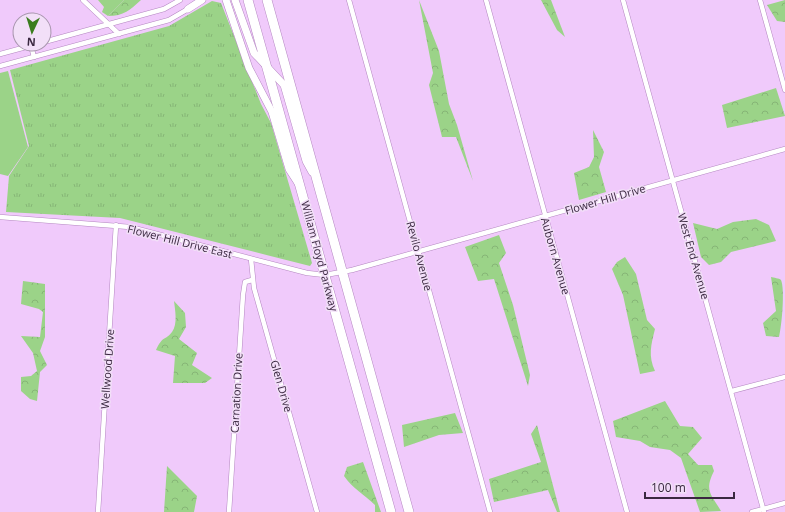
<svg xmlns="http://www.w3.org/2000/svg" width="785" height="512" viewBox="0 0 785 512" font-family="'Open Sans',sans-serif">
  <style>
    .grass { fill: #9bd388 }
    .forest { fill: url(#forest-crowns) }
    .park { fill: url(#park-tufts) }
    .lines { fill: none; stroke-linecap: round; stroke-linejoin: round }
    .street-casing { stroke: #b487c1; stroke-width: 5.5 }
    .secondary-casing { stroke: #b487c1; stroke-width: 8 }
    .highway-casing { stroke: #b487c1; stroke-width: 10 }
    .street { stroke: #fff; stroke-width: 4.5 }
    .secondary { stroke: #fff; stroke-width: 7 }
    .highway { stroke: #fff; stroke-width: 9 }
    .labels { text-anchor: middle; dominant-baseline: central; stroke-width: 3; stroke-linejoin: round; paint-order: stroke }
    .street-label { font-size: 11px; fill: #3a2840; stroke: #f2dff8 }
  </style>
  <defs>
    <pattern id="forest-crowns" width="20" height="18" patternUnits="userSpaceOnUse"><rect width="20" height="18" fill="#9bd388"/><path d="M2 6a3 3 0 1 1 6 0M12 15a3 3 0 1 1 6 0" fill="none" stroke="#86b576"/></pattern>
    <pattern id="park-tufts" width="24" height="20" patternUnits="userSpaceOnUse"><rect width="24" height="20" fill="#9bd388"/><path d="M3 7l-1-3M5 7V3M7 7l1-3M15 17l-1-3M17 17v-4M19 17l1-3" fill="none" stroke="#86b576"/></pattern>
  </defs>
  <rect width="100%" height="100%" fill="#f0cafb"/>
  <g class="grass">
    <path d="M98 0H124L108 16 102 12 104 7Z"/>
    <path d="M8 71 28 147 8 176 0 174V73Z"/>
  </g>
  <g class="forest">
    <path d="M124 0H141C130 10 124 16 108 16Z"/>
    <path d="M419 0 439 51 449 104 457 125 473 181 456 137H442L429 85 433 73Z"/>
    <path d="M541 0H551L565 37 557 30Z"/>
    <path d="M785 0V22L777 21 767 5Z"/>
    <path d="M776 88 785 116 727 128 722 105Z"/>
    <path d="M593 130 604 152 599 167 606 192 579 200 574 173 589 167 594 157Z"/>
    <path d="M756 219 769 225 776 241 731 252 721 262 709 265 701 257 693 223 717 229 733 222Z"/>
    <path d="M499 235 506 253 499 263 513 305 530 375 528 386 494 279 478 281 465 247Z"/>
    <path d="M625 257 636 274 647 320 655 329C651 345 648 356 655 371L640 374 623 295 612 269 617 262Z"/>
    <path d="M771 277C774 278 779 278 781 280 785 289 782 325 779 337L766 336 763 323 776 311Z"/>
    <path d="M23 281 45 284V337L40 351 47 365 40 372 37 401 30 399 21 391V377L31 376 37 371 33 353 21 336 40 337 43 312 39 309 21 304Z"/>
    <path d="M174 301 185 313 186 327 179 339 197 353 192 365 212 378 205 383H173L175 356 156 350C163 335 165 341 172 332 178 324 175 310 174 301Z"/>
    <path d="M665 401 680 426 693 427 702 438 688 454 698 465H712L714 471C704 491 711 494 721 511L700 512 681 458 670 450 650 447 640 441 616 437 613 421Z"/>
    <path d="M455 413 463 433 439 435 404 447 402 425Z"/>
    <path d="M537 425 560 512H557L548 490 494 502 489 479 541 462 531 434Z"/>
    <path d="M363 462 381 512H375V505C364 494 353 489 344 476L347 467Z"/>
    <path d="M167 466 197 496 194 512H164Z"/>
  </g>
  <path class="park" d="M212 1 221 3 261 104 271 123 312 263 310 266 120 218 6 212 9 176 29 146 10 70 169 26Z"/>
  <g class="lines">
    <defs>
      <g id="street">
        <path d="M83 0 119 34"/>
        <path d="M349 0 490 512"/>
        <path d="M486 0 627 512"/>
        <path d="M623 0 764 512"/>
        <path d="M760 0 785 90"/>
        <path d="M44 42 164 9 180 0"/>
        <path d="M31 46 34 57"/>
        <path d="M0 54 37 44"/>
        <path d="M0 66 169 20 188 9"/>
        <path d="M0 217 130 227 307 273 325 275 352 270 785 149"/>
        <path d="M251 259 254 288 317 512"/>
        <path d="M732 391 785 377"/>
        <path d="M98 512 116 225"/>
        <path d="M229 512 243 295 245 282 252 280"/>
        <path d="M752 512 785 503"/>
      </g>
      <g id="secondary">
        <path d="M226 0 249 68 272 112 289 169 298 183"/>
        <path d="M235 0 254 53 284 85 306 161 312 172"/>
        <path d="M188 9 202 0"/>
      </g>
      <g id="highway">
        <path d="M248 0 391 512"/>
        <path d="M267 0 409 512"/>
      </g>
    </defs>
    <use href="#street" class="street-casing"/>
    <use href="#secondary" class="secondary-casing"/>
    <use href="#highway" class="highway-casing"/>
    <use href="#street" class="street"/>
    <use href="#secondary" class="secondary"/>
    <use href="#highway" class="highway"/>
  </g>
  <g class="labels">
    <g class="street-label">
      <text transform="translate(605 199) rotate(-16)">Flower Hill Drive</text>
      <text transform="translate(180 241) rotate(14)">Flower Hill Drive East</text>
      <text transform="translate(320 256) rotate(75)">William Floyd Parkway</text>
      <text transform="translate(420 256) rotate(75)">Revilo Avenue</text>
      <text transform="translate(556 256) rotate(74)">Auborn Avenue</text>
      <text transform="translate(694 256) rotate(74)">West End Avenue</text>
      <text transform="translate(107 369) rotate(-86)">Wellwood Drive</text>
      <text transform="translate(282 386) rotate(74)">Glen Drive</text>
      <text transform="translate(236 393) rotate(-87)">Carnation Drive</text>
    </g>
  </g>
  <g transform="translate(32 32) rotate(184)"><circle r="19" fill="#f2dff8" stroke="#a896ae"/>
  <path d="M0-3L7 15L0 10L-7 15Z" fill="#3b7d1e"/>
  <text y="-6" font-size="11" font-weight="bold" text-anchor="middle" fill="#3a2840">N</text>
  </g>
  <path d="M645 492v6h89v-6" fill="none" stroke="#3a2840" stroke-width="2"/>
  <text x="651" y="492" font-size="12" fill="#3a2840" stroke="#f2dff8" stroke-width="3" paint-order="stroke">100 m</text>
</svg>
